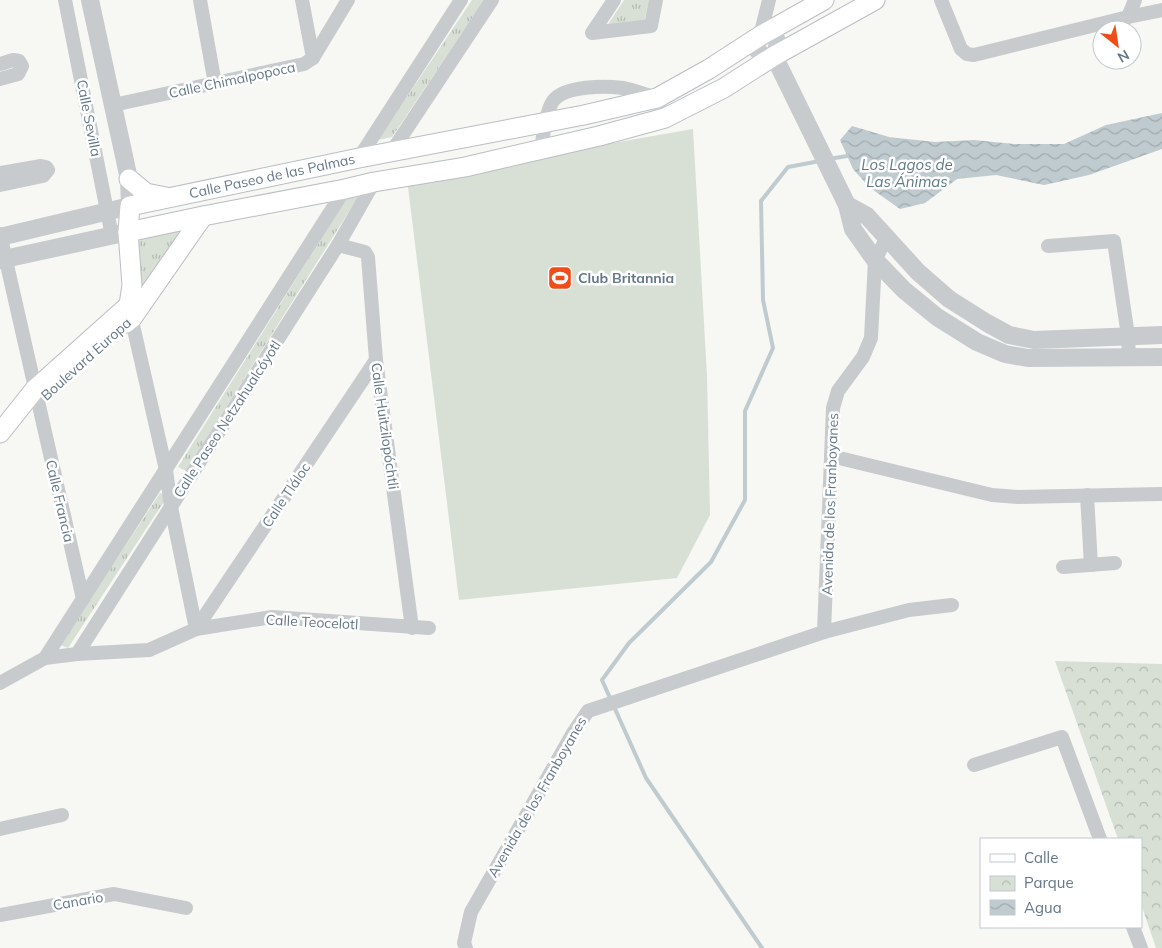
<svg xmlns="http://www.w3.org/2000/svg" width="1162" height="948" viewBox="0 0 1162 948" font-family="Mulish,sans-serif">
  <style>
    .grass { fill: url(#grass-tufts) }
    .park { fill: url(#park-crowns) }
    .garden { fill: #d8e0d5 }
    .water { fill: url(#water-waves) }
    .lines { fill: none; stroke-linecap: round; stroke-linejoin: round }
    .stream { stroke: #c0cbd0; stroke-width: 4 }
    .secondary-casing { stroke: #b9bec3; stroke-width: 21 }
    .minor { stroke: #c7cbce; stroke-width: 14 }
    .tertiary { stroke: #c7cbce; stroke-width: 18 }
    .secondary { stroke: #fff; stroke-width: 19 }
    .labels { text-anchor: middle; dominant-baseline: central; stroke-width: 5; stroke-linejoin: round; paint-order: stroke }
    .street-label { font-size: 14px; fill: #647788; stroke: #fff }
    .poi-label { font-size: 14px; font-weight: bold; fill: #647788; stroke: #fff; text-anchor: start }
    .water-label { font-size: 15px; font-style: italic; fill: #5f7a83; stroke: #fff }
  </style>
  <defs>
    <pattern id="grass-tufts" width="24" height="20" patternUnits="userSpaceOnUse" patternTransform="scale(1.25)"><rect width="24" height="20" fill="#d8e0d5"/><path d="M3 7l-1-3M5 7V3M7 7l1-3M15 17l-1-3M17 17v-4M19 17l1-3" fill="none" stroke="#b3bab3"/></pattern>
    <pattern id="park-crowns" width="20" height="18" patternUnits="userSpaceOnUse" patternTransform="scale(1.25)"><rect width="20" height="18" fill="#d8e0d5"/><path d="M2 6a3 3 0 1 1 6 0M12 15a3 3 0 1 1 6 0" fill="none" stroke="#b3bab3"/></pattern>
    <pattern id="water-waves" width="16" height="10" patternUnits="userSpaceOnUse" patternTransform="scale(1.25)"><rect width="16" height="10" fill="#c0cbd0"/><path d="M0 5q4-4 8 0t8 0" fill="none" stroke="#a0aaaf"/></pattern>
  </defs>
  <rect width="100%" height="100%" fill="#f7f7f4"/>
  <g class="grass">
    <path d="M472 0H484L392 137 378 140Z"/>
    <path d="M624 0H649L644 23 607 26Z"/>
    <path d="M358 197 186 471 178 467 347 198Z"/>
    <path d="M181 229 187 233 151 286 142 285 136 246 142 238Z"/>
    <path d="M160 493 167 497 68 648 60 645Z"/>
  </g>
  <path class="park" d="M1055 661 1162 664V948H1156L1141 904V839H1118Z"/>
  <path class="garden" d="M693 129 707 376 710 515 677 578 459 600 407 179Z"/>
  <path class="water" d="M1162 113V149L1089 175 1044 185 996 175 957 179 925 203 900 209 869 187 853 169 840 140 852 126 889 137 935 142 974 140 1014 144H1064L1106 125Z"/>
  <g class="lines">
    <g class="stream">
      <path d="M829 159 847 156"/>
      <path d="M762 948 646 778 602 680 629 643 711 562 745 500V411L773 348 763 300 761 201 788 167 820 161"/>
    </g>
    <defs>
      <g id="secondary">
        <path d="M129 179 146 193 166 197"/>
        <path d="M128 232 203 216 345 189 374 182 465 167 599 136 665 118 724 88 774 56 875 0"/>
        <path d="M126 323 132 318 203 216"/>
        <path d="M0 433 35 389 129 305 132 285 128 232 130 206 359 158 584 115 657 98 709 69 760 36 824 0"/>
      </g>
    </defs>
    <use href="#secondary" class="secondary-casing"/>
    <g class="minor">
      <path d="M65 0 112 236"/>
      <path d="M200 0 215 84"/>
      <path d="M302 0 313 58"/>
      <path d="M614 0 592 33 651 26 656 0"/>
      <path d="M941 0 961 49 967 54 974 55 1128 17 1162 10"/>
      <path d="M1128 17 1135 0"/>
      <path d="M760 36 769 0"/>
      <path d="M0 64 13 60 19 61 22 66 18 74 0 79"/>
      <path d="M113 105 304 64 313 58 348 0"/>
      <path d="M541 149C543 137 546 111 553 101 565 85 606 86 623 88 634 90 646 95 657 98L665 118"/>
      <path d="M392 151 492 0"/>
      <path d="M359 158 461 0"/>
      <path d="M0 173 41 166 46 167 48 170 43 176 0 185"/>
      <path d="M0 234 83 599"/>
      <path d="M338 245 365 252 368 257 376 360 412 628"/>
      <path d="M1048 246 1114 241 1128 336 1129 357"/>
      <path d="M130 312 166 470 171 507 196 629"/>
      <path d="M831 456 992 495 1018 497 1162 494"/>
      <path d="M1087 495 1091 565"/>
      <path d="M1063 567 1115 563"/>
      <path d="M196 629 376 360"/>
      <path d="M824 632 833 408 838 391 863 357 871 338 875 260 886 239"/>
      <path d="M77 654 338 245 374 182"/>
      <path d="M45 658 345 189"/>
      <path d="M0 683 45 658 77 654 149 650 196 629 272 617 429 628"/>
      <path d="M974 765 1062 737 1100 839"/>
      <path d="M0 829 62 815"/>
      <path d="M0 915 114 894 186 908"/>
      <path d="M1133 927 1141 948"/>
      <path d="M466 948 464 943 471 912 573 733 588 711 824 632 909 610 952 605"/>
    </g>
    <g class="tertiary">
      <path d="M769 35C781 39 778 46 774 56 764 57 760 56 756 47L760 36Z"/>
      <path d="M774 56 847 205 853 229 875 260 904 290 937 317 977 342 1005 354 1028 358 1162 357"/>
      <path d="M847 205 867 216 918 272 949 299 987 323 1009 335 1034 340 1162 335"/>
      <path d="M0 237 130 206 129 179 90 0"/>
      <path d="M0 260 128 232"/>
    </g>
    <use href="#secondary" class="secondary"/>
  </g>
  <defs>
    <symbol id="stadium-square" viewBox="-11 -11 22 22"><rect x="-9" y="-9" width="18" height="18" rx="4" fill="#f14d1a" stroke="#fff"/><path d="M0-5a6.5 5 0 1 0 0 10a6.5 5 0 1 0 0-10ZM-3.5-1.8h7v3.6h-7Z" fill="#fff"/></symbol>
  </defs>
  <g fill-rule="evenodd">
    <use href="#stadium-square" x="546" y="264" width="28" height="28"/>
  </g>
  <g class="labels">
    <g class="street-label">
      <text transform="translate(232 80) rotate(-12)">Calle Chimalpopoca</text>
      <text transform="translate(89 118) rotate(79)">Calle Sevilla</text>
      <text transform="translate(272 176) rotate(-12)">Calle Paseo de las Palmas</text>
      <text transform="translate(86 359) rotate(-42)">Boulevard Europa</text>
      <text transform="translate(227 419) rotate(-57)">Calle Paseo Netzahualcóyotl</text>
      <text transform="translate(385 426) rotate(82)">Calle Huitzilopóchtli</text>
      <text transform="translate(286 495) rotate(-56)">Calle Tláloc</text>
      <text transform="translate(60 501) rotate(77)">Calle Francia</text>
      <text transform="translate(830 504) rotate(-88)">Avenida de los Franboyanes</text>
      <text transform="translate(312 622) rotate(3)">Calle Teocelotl</text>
      <text transform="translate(537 797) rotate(-60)">Avenida de los Franboyanes</text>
      <text transform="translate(78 901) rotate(-10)">Canario</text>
    </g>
    <g class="poi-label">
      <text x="578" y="278">Club Britannia</text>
    </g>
    <g class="water-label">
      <text x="907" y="164">Los Lagos de<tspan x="907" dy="17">Las Ánimas</tspan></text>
    </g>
  </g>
  <rect x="980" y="838" width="162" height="90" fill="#ffffff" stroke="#c1c9cf"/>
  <rect x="990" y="854" width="25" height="8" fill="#ffffff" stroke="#c1c9cf"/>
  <text x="1024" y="863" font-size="15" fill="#647788">Calle</text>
  <rect x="990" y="876" width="25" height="15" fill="url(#park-crowns)" stroke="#c1c9cf"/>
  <text x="1024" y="888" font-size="15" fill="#647788">Parque</text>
  <rect x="990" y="900" width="25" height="15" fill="url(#water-waves)" stroke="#c1c9cf"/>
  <text x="1024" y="913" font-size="15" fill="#647788">Agua</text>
  <g transform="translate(1117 45) rotate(150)"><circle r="24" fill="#ffffff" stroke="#c1c9cf"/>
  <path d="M0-4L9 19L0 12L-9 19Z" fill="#f14d1a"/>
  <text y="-8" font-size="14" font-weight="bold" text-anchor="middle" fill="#647788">N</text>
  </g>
</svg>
